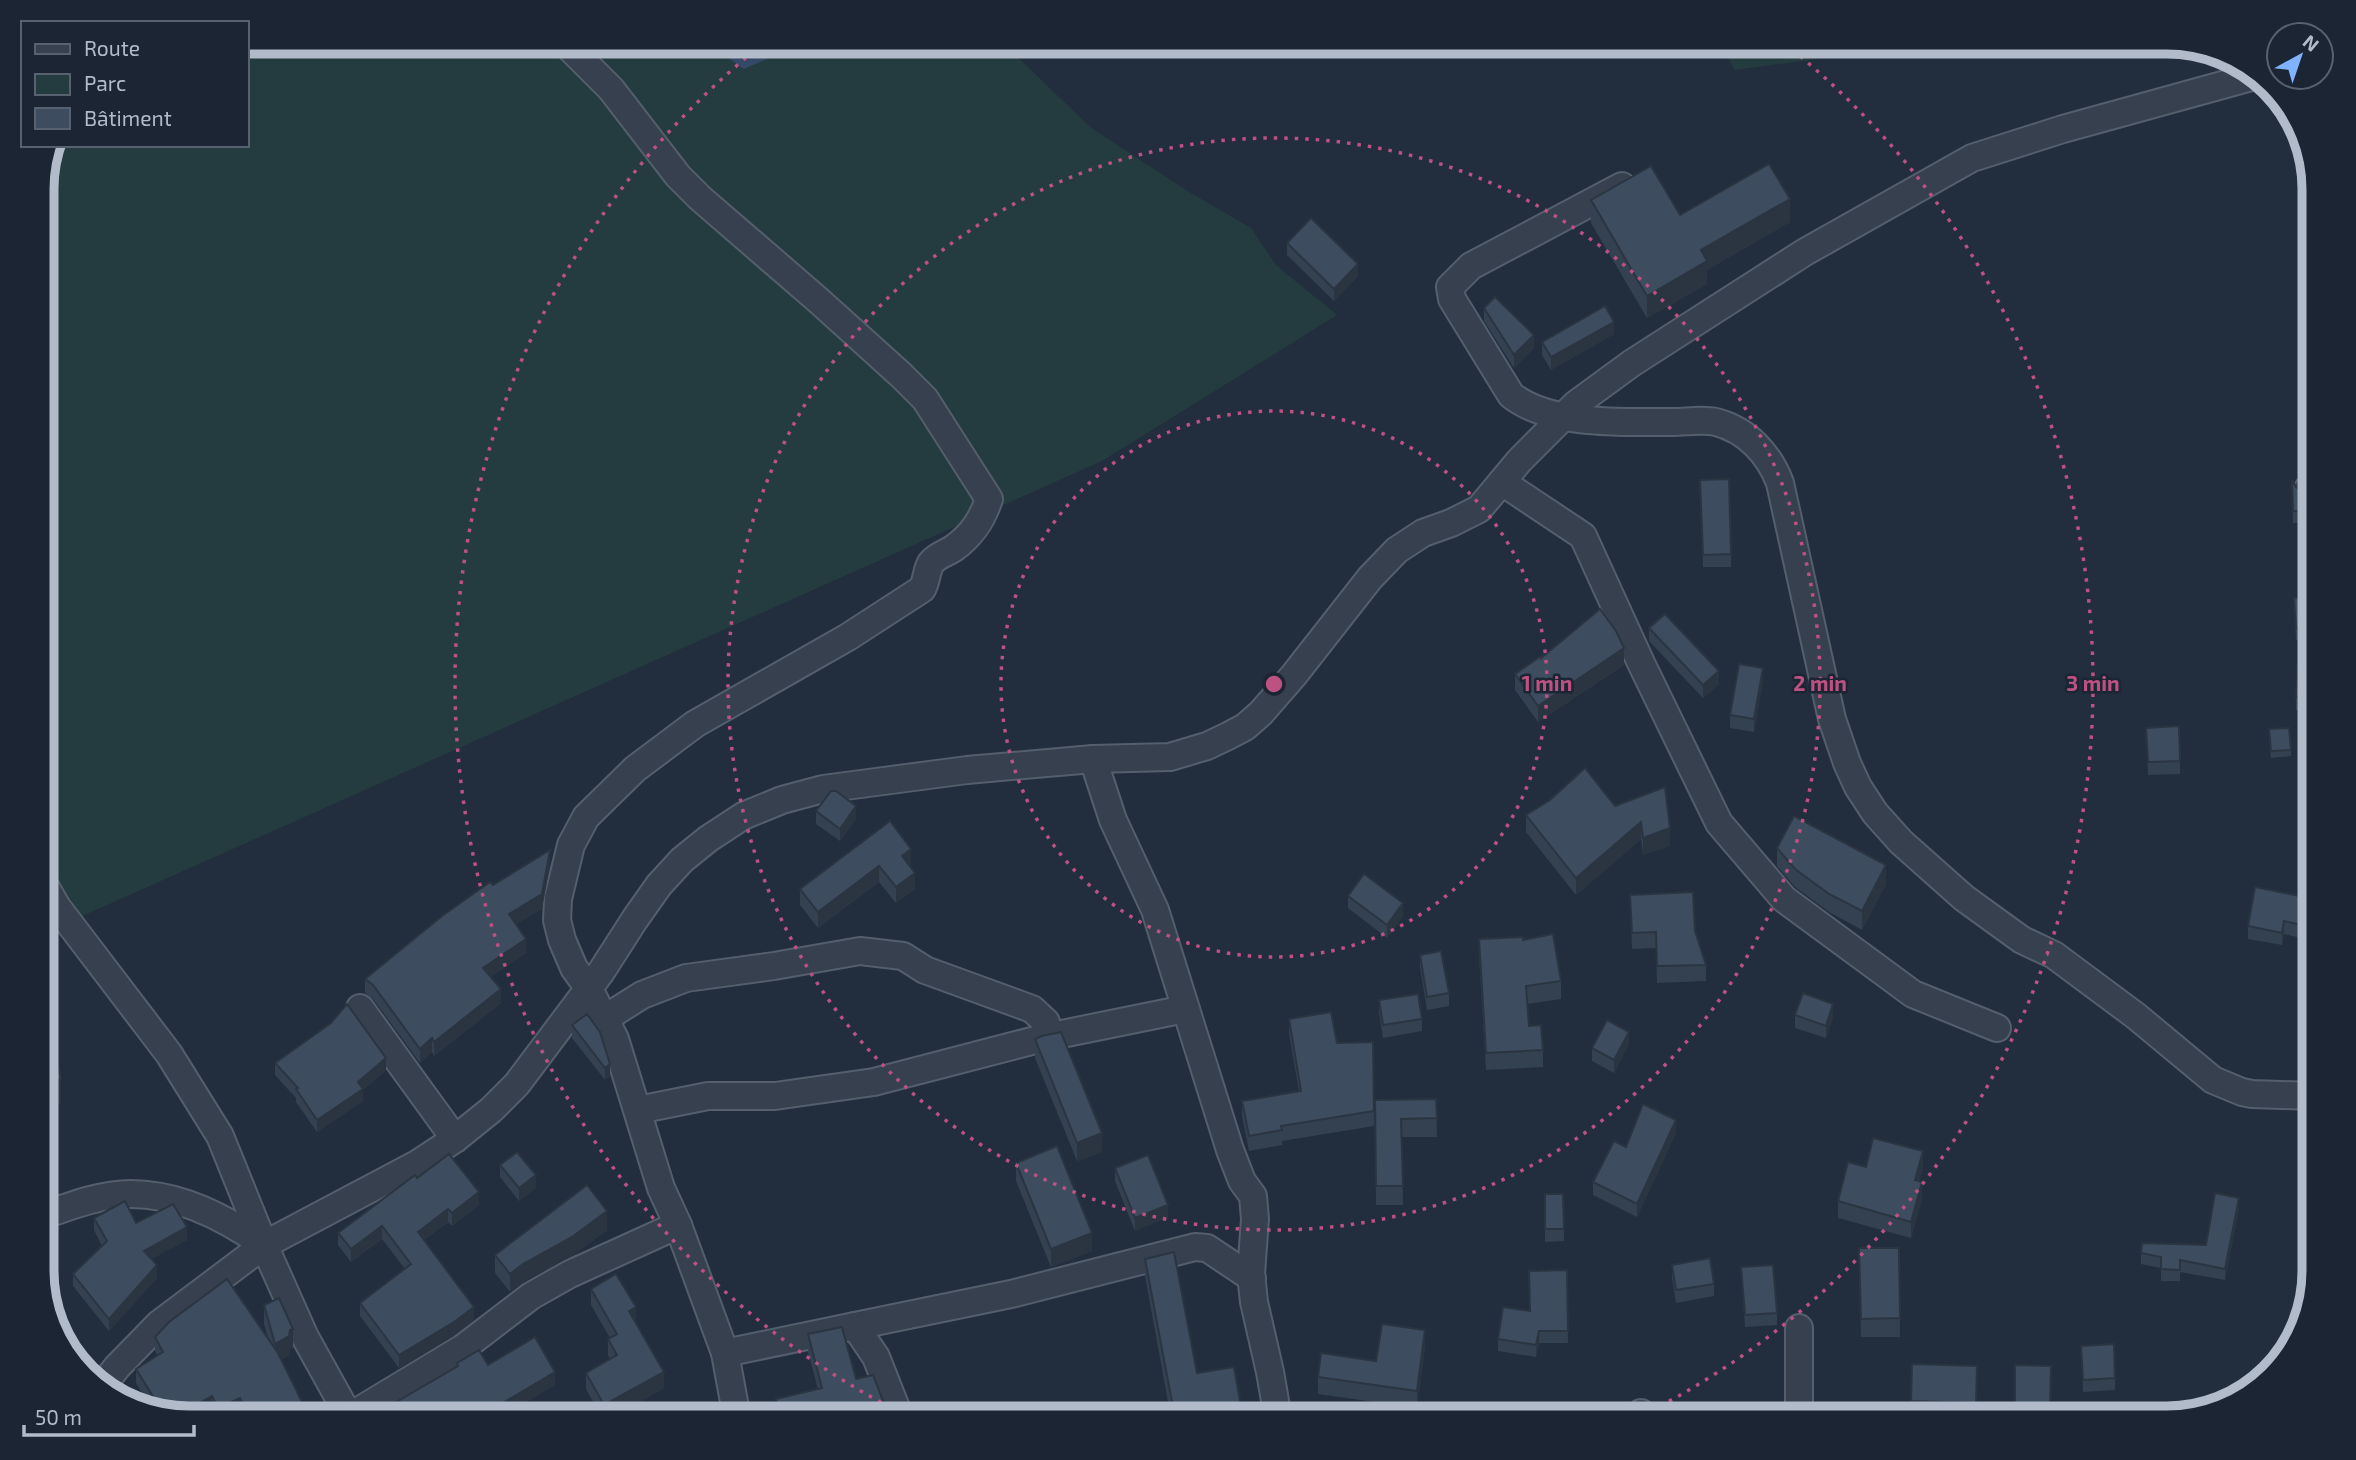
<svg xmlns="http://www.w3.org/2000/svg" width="2356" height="1460" viewBox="0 0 2356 1460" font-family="'Exo 2',sans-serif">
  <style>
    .green { fill: #243c3f }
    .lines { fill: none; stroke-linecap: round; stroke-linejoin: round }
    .stream { stroke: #344967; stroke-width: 7 }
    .minor-casing { stroke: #545e6c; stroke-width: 30 }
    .minor { stroke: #36404e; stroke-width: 26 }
    .wall { fill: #344151 }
    .shaded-wall { fill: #2b3542 }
    .building { fill: #3d4c5e; stroke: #2b3542; stroke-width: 2 }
    .ring { fill: none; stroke: #bc5182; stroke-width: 3.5; stroke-dasharray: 3.5 7 }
    .rim { fill: none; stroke: #b2bbca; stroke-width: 9 }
    .centre { fill: #bc5182; stroke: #1b2533; stroke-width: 3.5 }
    .ring-label { font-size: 21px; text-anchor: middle; font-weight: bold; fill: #bc5182; stroke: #1b2533; stroke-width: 5; stroke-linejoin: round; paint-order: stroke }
  </style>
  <rect width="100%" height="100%" fill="#222e3e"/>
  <g class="green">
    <path d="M247 42H1002L1090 127 1189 192 1251 228 1276 265 1337 315 1102 461 42 934V180L50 145H247Z"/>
    <path d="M1719 42H1940L1735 70Z"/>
  </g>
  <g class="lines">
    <path class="stream" d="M713 42 744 65 765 56 773 42"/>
    <defs>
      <g id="minor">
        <path d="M564 42 611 89 678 176 700 198 818 300 901 375 925 399 989 499C982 520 972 535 954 548 947 553 937 555 931 563 926 571 927 581 922 589L848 637 695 724 635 769 586 817 571 845 558 899 557 920 562 940 574 968 589 989 615 1039 661 1188 678 1225 725 1353 737 1418"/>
        <path d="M1622 186 1471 266 1450 287 1452 299 1511 395C1549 426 1624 422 1673 422 1686 422 1703 419 1716 422 1747 430 1769 454 1780 483L1832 719 1847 763 1858 787 1875 813 1901 842 1964 898 2022 940 2054 955 2136 1016 2213 1080 2242 1092 2252 1094 2314 1096"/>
        <path d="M1502 482 1583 536 1641 663 1719 823 1784 899 1913 994 1997 1028"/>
        <path d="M2308 489 2314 488"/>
        <path d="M1093 759 1113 820 1155 910 1230 1150 1242 1181 1253 1196 1255 1219 1251 1274 1254 1302 1270 1372 1278 1418"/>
        <path d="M42 881 57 907 169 1054 220 1136 264 1245 305 1337 350 1418"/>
        <path d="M360 1008 455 1139"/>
        <path d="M604 1019 642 995 686 978 774 966 860 951 903 956 925 970 1032 1009 1046 1022 1047 1037"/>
        <path d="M638 1110 708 1096H775L874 1082 1047 1037 1185 1009"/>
        <path d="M42 1216C70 1206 101 1194 131 1194 179 1194 226 1218 264 1245"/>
        <path d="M855 1326 1011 1294 1195 1247 1207 1248 1252 1278"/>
        <path d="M725 1353 855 1326 876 1357 900 1418"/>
        <path d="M103 1385 117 1367 159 1324 264 1245 417 1164 455 1139 491 1110 517 1084 601 972 635 919 659 885 682 860 708 839 743 816 782 800 823 789 967 770 1093 759 1170 757 1207 746 1228 736 1245 727 1261 713 1294 675 1370 578 1397 550 1423 533 1451 523 1479 509 1519 461 1576 404 1632 363 1805 252 1972 158 2063 129 2255 76"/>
        <path d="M347 1418 463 1348 531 1296 570 1274 678 1225"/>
        <path d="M1641 1418V1413"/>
        <path d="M1799 1418V1328"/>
      </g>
    </defs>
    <use href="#minor" class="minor-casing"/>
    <use href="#minor" class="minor"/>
  </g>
  <g class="wall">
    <path d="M1591 200 1680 215 1790 222 1707 270V284L1647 318 1591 223Z"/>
    <path d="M1287 243 1358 276 1334 301 1287 255Z"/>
    <path d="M1484 308 1534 348 1514 368 1484 321Z"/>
    <path d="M1614 334 1551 370 1542 355V342Z"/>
    <path d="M1700 480 1731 554V567H1703Z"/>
    <path d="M2292 480 2296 487 2303 491H2314V523H2293Z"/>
    <path d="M2314 597V639L2296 640 2294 598Z"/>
    <path d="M1649 628 1719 684 1703 698 1649 641Z"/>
    <path d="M1541 658 1624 665 1538 722 1515 690V674Z"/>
    <path d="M2314 664V711L2296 710V697Z"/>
    <path d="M1763 681 1754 732 1730 728V715Z"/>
    <path d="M2146 728 2180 761V774L2148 775Z"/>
    <path d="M2269 729 2291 750V756L2271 758Z"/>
    <path d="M1615 806 1670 846 1643 855 1641 839 1576 895 1526 832V815Z"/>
    <path d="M816 811 856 819 840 841 816 824Z"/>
    <path d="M890 821 911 865 910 866 915 889 896 903 879 882 818 928 800 905V889Z"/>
    <path d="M1777 848 1886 884 1862 930 1829 912 1795 887 1777 866Z"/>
    <path d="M550 864 542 909 516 924 526 953 490 977 501 1003 434 1056 432 1052 420 1063 373 999 365 993V979L493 885Z"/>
    <path d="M1630 895 1695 931 1706 965V981L1657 983 1656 948 1632 949Z"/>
    <path d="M1348 896 1403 916 1387 938 1348 908Z"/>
    <path d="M2314 899V941L2284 934 2282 945 2248 939V926Z"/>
    <path d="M1479 939 1523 940 1561 981V999L1527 1004 1529 1026 1543 1050V1067L1486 1070 1479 957Z"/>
    <path d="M1420 955 1449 993V1006L1427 1010 1420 967Z"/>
    <path d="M1379 1000 1422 1019V1031L1383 1038 1379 1013Z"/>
    <path d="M587 1014 610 1076 605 1080 572 1038V1025Z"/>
    <path d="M1795 1015 1833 1017 1826 1038 1795 1028Z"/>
    <path d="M1289 1019 1337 1043 1373 1042 1374 1126 1282 1141V1145L1249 1151 1242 1116V1101L1299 1091 1289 1034Z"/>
    <path d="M1035 1039 1102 1152 1077 1161 1035 1058Z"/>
    <path d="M1629 1044 1614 1073 1592 1061V1048Z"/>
    <path d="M275 1063 386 1070 363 1090V1101L317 1132 296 1102V1098L275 1075Z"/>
    <path d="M1436 1099 1437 1137H1402L1403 1205H1376L1375 1100Z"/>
    <path d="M1676 1133 1637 1217 1593 1195V1182L1626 1147Z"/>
    <path d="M1016 1163 1092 1251 1051 1267 1016 1181Z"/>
    <path d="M500 1165 536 1188 519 1201 500 1177Z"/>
    <path d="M1866 1167 1923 1168 1919 1182 1922 1199 1911 1238 1838 1218V1201Z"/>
    <path d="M1115 1168 1168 1217 1135 1231 1115 1181Z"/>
    <path d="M417 1178 479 1205 452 1226 448 1222 424 1240 474 1320 454 1335 399 1368 360 1316V1303L405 1269 382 1239 351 1262 338 1245V1233Z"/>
    <path d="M1545 1194 1564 1229V1241L1545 1242Z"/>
    <path d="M2239 1209 2225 1280 2180 1272V1281H2161V1268L2141 1264V1253L2206 1245Z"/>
    <path d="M94 1218 136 1223 187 1240 151 1259 157 1278 109 1331 73 1286V1274L102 1246 94 1230Z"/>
    <path d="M607 1230 572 1256 523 1282 510 1292 495 1273V1255Z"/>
    <path d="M1859 1248H1899L1900 1337H1861Z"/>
    <path d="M1145 1259 1197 1373 1243 1418H1171L1145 1276Z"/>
    <path d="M1672 1265 1714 1284V1296L1676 1303 1672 1278Z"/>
    <path d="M1741 1267 1777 1313V1325L1745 1327Z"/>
    <path d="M1567 1270 1568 1343H1539L1536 1357 1498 1351V1339L1530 1311Z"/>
    <path d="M591 1289 636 1323 664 1388 611 1418H602L586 1389V1373L610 1359 608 1355V1339L610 1338 591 1305Z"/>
    <path d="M264 1305 293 1348 290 1349 289 1355 281 1360 303 1417 243 1418 240 1412 226 1418H216L212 1410 196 1418H189L151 1408 136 1383V1369L157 1355 155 1351V1337L269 1341 264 1324Z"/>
    <path d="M808 1334 885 1406 891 1413 900 1418H776V1399L818 1389 808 1352Z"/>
    <path d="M2081 1346 2115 1378V1390L2083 1392Z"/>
    <path d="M1425 1347 1417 1408 1318 1394V1377Z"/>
    <path d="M457 1363 488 1365 555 1385 499 1418H391V1405L457 1367Z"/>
    <path d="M1912 1364 1977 1366 1976 1418H1911Z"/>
    <path d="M2015 1365 2051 1366 2050 1418H2015Z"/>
  </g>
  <g class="shaded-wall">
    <path d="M1790 199V222L1707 270V284L1647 318V296L1701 250Z"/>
    <path d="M1358 264V276L1334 301V289Z"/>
    <path d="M1614 322V334L1551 370V357Z"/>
    <path d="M1534 335V348L1514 368V355Z"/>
    <path d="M1624 648V665L1538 722V706Z"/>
    <path d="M1763 668V681L1754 732V719Z"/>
    <path d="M1719 671V684L1703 698V685Z"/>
    <path d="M856 806V819L840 841V829Z"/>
    <path d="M1641 822V839L1576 895V878Z"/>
    <path d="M1670 828V846L1643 855V838Z"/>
    <path d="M911 849V865L902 872V856Z"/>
    <path d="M550 850V864L542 909 509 928V914Z"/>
    <path d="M1886 865V884L1862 930V911Z"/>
    <path d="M879 866V882L818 928V912Z"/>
    <path d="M915 873V889L896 903V887Z"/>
    <path d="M1403 903V916L1387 938V925Z"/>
    <path d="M2284 921V934L2282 945V933Z"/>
    <path d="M526 939V953L483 982V968Z"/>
    <path d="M501 989V1003L434 1056V1042Z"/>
    <path d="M1833 1004V1017L1826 1038V1026Z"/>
    <path d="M1629 1032V1044L1614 1073V1060Z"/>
    <path d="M432 1038V1052L420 1063V1049Z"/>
    <path d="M386 1058V1070L363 1090V1101L317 1132V1120Z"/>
    <path d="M610 1064V1076L605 1080V1068Z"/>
    <path d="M61 1079V1103L42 1108V1085Z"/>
    <path d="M1676 1120V1133L1637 1217V1204Z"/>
    <path d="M1102 1133V1152L1077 1161V1143Z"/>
    <path d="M1923 1151V1168L1915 1197V1180Z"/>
    <path d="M536 1175V1188L519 1201V1188Z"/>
    <path d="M1922 1182V1199L1911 1238V1222Z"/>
    <path d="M479 1192V1205L452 1226V1213Z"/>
    <path d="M2239 1198V1209L2225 1280V1269Z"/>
    <path d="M1168 1205V1217L1135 1231V1218Z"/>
    <path d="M448 1209V1222L418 1244V1232Z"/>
    <path d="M607 1211V1230L572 1256 523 1282 510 1292V1274L523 1264Z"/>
    <path d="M382 1226V1239L351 1262V1249Z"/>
    <path d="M187 1227V1240L144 1263V1251Z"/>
    <path d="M1092 1233V1251L1051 1267V1249Z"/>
    <path d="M157 1265V1278L109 1331V1319Z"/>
    <path d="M474 1307V1320L454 1335 399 1368V1355Z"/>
    <path d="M636 1307V1323L629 1311Z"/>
    <path d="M293 1329V1348L290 1349 289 1355 275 1363V1344L290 1330Z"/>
    <path d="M1425 1330V1347L1417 1408V1391Z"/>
    <path d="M1539 1331V1343L1536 1357V1345Z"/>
    <path d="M555 1372V1385L499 1418H481V1416Z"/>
    <path d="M664 1372V1388L611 1418H604V1405Z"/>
    <path d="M212 1396V1410L196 1418H189L177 1415Z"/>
    <path d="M240 1398V1412L226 1418H218V1408Z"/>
    <path d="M303 1404V1418H280Z"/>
  </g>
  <g class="building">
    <path d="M1769 164 1790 199 1701 250 1707 261 1647 296 1591 200 1651 166 1680 215Z"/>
    <path d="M1311 218 1358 264 1334 289 1287 243Z"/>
    <path d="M1495 297 1534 335 1514 355 1484 308Z"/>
    <path d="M1605 306 1614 322 1551 357 1542 342Z"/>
    <path d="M1729 479 1731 554 1703 555 1700 480Z"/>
    <path d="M2292 480 2296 487 2303 491H2314V511H2293Z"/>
    <path d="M2314 597V627L2296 628 2294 598Z"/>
    <path d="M1600 609 1616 631 1624 648 1538 706 1515 674 1541 656V658Z"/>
    <path d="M1665 614 1719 671 1703 685 1649 628Z"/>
    <path d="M2298 663 2314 664V699L2296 697Z"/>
    <path d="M1739 664 1763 668 1754 719 1730 715Z"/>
    <path d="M2179 726 2180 761 2148 762 2146 728Z"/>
    <path d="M2289 728 2291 750 2271 751 2269 729Z"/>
    <path d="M1585 768 1615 806 1665 787 1670 828 1643 838 1641 822 1576 878 1526 815 1550 800Z"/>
    <path d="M831 791H836L856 806 840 829 816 811Z"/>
    <path d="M1794 816 1886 865 1862 911 1829 894 1795 869 1777 848Z"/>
    <path d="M890 821 911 849 902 856 915 873 896 887 879 866 818 912 800 889Z"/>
    <path d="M550 850 542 894 509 914 526 939 483 968 501 989 434 1042 432 1038 420 1049 373 985 365 979 442 916 490 882 493 885Z"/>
    <path d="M1364 874 1403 903 1387 925 1348 896Z"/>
    <path d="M2255 887 2314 899V928L2284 921 2282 933 2248 926Z"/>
    <path d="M1693 892 1695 931 1706 965 1657 966 1656 932 1632 933 1630 895Z"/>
    <path d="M1553 934 1561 981 1526 986 1529 1026 1541 1025 1543 1050 1486 1053 1479 939 1523 937V940Z"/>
    <path d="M1441 951 1449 993 1427 997 1420 955Z"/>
    <path d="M1803 993 1833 1004 1826 1026 1795 1015Z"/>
    <path d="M1418 994 1422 1019 1383 1025 1379 1000Z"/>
    <path d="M347 1004 386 1058 358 1082 363 1089 317 1120 296 1089 298 1088 275 1063 331 1023Z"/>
    <path d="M1331 1012 1337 1043 1373 1042 1374 1111 1281 1126 1282 1130 1249 1136 1242 1101 1301 1091 1289 1019Z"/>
    <path d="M587 1014 600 1032 610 1064 605 1068 572 1025Z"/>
    <path d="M1607 1020 1629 1032 1614 1060 1592 1048Z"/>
    <path d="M1061 1032 1102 1133 1077 1143 1035 1039 1042 1036Z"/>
    <path d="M51 1036 61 1079 42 1085V1038Z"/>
    <path d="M1436 1099 1437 1118 1401 1119 1403 1186H1376L1375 1100Z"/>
    <path d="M1643 1104 1676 1120 1637 1204 1593 1182 1614 1141 1626 1147Z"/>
    <path d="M1873 1138 1923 1151 1915 1180 1922 1182 1911 1222 1838 1201 1848 1162 1866 1167Z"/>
    <path d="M1057 1146 1092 1233 1051 1249 1016 1163Z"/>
    <path d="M517 1152 536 1175 519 1188 500 1165Z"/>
    <path d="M449 1154 479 1192 452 1213 448 1209 418 1232 474 1307 454 1322 399 1355 360 1303 411 1264 382 1226 351 1249 338 1233 415 1175 417 1178Z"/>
    <path d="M1148 1155 1168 1205 1135 1218 1115 1168Z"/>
    <path d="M587 1185 607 1211 572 1237 523 1264 510 1274 495 1255Z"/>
    <path d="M2215 1193 2239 1198 2225 1269 2180 1260V1270L2161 1269V1257L2141 1253 2142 1243 2206 1245Z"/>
    <path d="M1545 1194H1563L1564 1229H1545Z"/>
    <path d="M125 1201 136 1223 173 1204 187 1227 144 1251 157 1265 109 1319 73 1274 107 1241 94 1218Z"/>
    <path d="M1859 1248H1899L1900 1318 1861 1319Z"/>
    <path d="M1174 1252 1197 1373 1234 1367 1243 1418H1175L1145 1259Z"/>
    <path d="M1710 1258 1714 1284 1676 1290 1672 1265Z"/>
    <path d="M1773 1265 1777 1313 1745 1315 1741 1267Z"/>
    <path d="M1567 1270 1568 1331H1539L1536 1345 1498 1339 1503 1307 1530 1311 1529 1271Z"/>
    <path d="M616 1274 636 1307 629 1311 664 1372 604 1405 586 1373 617 1355 608 1339 617 1334 591 1289Z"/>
    <path d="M227 1279 278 1353 303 1404 280 1418H250L240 1398 218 1408 212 1396 177 1415 162 1411 136 1369 163 1352 155 1337 169 1322Z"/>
    <path d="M279 1298 293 1329 290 1330 289 1336 275 1344 264 1305Z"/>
    <path d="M1382 1324 1425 1330 1417 1391 1318 1377 1321 1353 1376 1361Z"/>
    <path d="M842 1327 856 1379 873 1375 885 1406 891 1413 900 1416V1418H781L776 1399 822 1388 808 1334Z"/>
    <path d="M59 1336 79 1353 75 1358 62 1345Z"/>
    <path d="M535 1337 555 1372 481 1416 482 1418H399L391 1405 458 1366 457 1363 479 1350 488 1365Z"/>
    <path d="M2114 1344 2115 1378 2083 1380 2081 1346Z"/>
    <path d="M1912 1364 1977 1366 1976 1403 1911 1401Z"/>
    <path d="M2015 1365 2051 1366 2050 1407 2015 1406Z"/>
  </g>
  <g class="ring">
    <circle cx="1274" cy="684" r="273"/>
    <circle cx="1274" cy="684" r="546"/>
    <path d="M909 1417A819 819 0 0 1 764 43M1784 43A819 819 0 0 1 1639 1417"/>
  </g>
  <path d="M0 0H2356V1460H0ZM189 54H2167A135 135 0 0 1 2302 189V1271A135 135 0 0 1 2167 1406H189A135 135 0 0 1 54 1271V189A135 135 0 0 1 189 54Z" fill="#1b2533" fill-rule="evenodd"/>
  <path class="rim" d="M189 54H2167A135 135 0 0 1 2302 189V1271A135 135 0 0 1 2167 1406H189A135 135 0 0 1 54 1271V189A135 135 0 0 1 189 54Z"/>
  <circle cx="1274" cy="684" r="10" class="centre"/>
  <g class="ring-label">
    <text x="1547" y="691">1 min</text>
    <text x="1820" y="691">2 min</text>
    <text x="2093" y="691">3 min</text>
  </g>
  <rect x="21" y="21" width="228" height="126" fill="#1b2533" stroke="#57616f" stroke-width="2"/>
  <rect x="35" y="44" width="35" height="10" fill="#36404e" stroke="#57616f" stroke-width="2"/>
  <text x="84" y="56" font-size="21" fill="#b2bbca">Route</text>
  <rect x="35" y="74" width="35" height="21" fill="#243c3f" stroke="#57616f" stroke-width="2"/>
  <text x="84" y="91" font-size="21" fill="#b2bbca">Parc</text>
  <rect x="35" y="108" width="35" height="21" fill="#3d4c5e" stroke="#57616f" stroke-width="2"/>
  <text x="84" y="126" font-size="21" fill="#b2bbca">Bâtiment</text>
  <g transform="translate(2300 56) rotate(40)"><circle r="33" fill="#1b2533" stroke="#57616f" stroke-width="2"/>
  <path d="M0-5L12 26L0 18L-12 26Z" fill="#81b2ff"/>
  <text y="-10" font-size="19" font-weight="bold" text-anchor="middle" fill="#b2bbca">N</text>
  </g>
  <path d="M24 1425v10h170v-10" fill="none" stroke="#b2bbca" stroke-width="3.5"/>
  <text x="35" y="1425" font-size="21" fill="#b2bbca" stroke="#1b2533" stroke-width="5" paint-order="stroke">50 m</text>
</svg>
